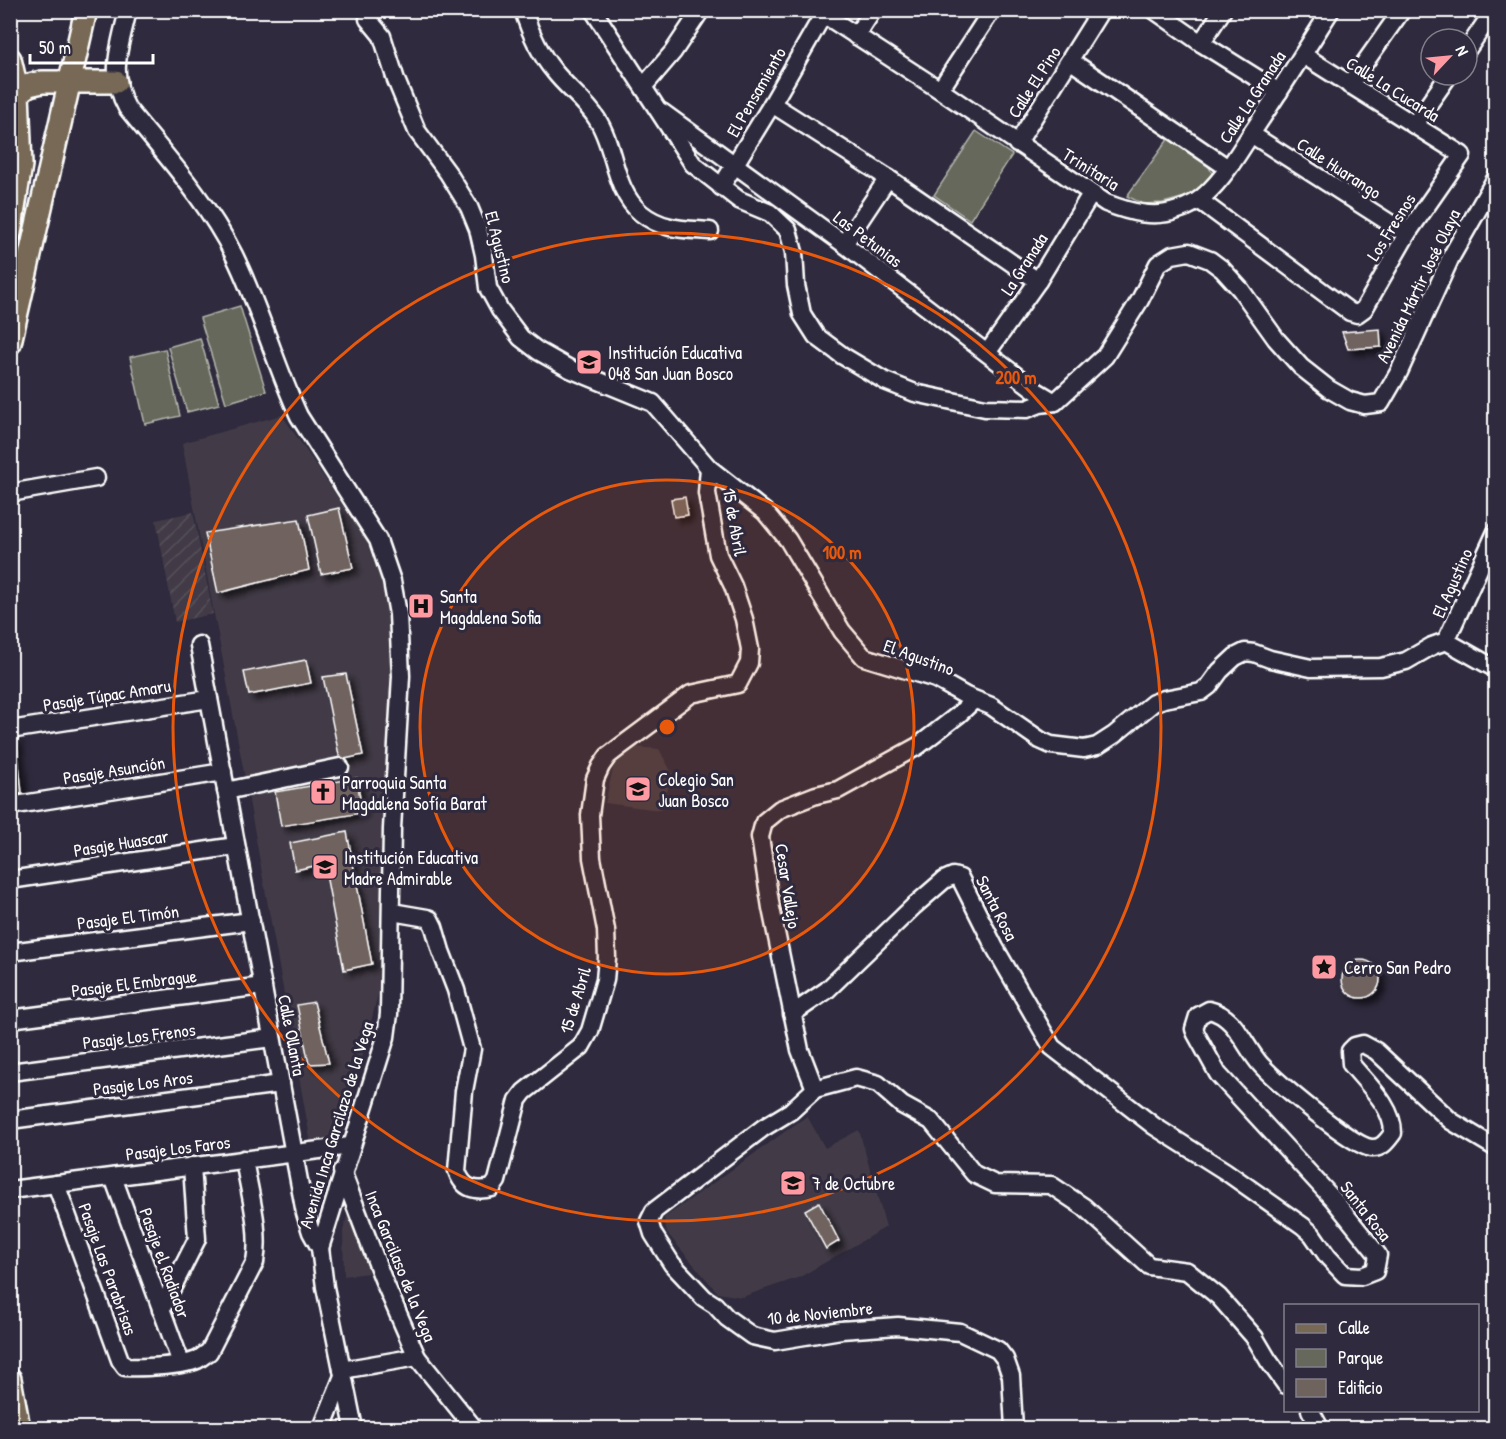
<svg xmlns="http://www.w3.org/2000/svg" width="1506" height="1439" viewBox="0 0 1506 1439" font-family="'Patrick Hand',sans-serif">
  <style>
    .built { fill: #423b47 }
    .industrial { fill: url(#industrial-furrows) }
    .green { fill: #65685a; stroke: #b2b4ac; stroke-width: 1.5 }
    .building { fill: #6f635e; stroke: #fff; stroke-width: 1.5; filter: url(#shadow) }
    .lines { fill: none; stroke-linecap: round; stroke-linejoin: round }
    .minor-casing { stroke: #fff; stroke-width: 21 }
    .major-casing { stroke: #fff; stroke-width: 26 }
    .minor { stroke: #2f2a3d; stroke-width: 16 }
    .major { stroke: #776954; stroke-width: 21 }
    .ring { fill: none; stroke: #e8590c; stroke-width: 3 }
    .labels { text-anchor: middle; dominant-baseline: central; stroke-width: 6; stroke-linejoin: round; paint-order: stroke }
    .street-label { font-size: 18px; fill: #fff; stroke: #2f2a3d }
    .poi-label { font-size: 18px; fill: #fff; stroke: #2f2a3d; text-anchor: start }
    .centre { fill: #e8590c; stroke: #2f2a3d; stroke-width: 3 }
    .ring-label { font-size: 18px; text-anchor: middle; font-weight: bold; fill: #e8590c; stroke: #2f2a3d; stroke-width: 6; stroke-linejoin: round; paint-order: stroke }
  </style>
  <defs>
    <pattern id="industrial-furrows" width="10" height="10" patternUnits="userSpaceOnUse" patternTransform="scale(1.5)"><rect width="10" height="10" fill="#423b47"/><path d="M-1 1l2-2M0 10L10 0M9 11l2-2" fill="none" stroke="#554f59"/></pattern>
    <filter id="shadow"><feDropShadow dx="5.5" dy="5.5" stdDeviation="3" flood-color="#0009"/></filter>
  </defs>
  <rect width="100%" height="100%" fill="#2f2a3d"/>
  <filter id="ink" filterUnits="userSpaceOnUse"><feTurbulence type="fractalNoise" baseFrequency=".0167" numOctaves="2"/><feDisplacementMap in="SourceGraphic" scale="12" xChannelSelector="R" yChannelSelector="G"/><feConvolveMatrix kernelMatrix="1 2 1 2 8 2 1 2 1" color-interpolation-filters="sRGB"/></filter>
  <g filter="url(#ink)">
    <g class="built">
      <path d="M282 415 365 538 386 593 395 736 383 973 344 1132 311 1143 242 762 182 443Z"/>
      <path d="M623 746 659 749 673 775 660 810 605 803 613 769Z"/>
      <path d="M807 1116 825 1148 859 1130 886 1227 800 1277 742 1297 718 1293 667 1233 664 1218Z"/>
      <path d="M348 1213 354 1214 368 1273 344 1276 343 1231Z"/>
    </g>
    <path class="industrial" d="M193 512 213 614 175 622 156 520Z"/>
    <g class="green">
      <path d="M976 131 1012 155 970 220 934 195Z"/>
      <path d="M1169 138 1206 161 1213 175 1200 193 1163 203 1143 204 1127 196Z"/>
      <path d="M240 306 266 391 226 403 200 318Z"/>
      <path d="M200 338 219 404 187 412 168 347Z"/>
      <path d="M165 349 180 416 145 424 130 357Z"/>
    </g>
    <g class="building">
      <path d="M1380 329 1381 347 1348 349 1342 332Z"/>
      <path d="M685 497 688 515 674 517 671 499Z"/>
      <path d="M339 508 353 568 321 574 308 515Z"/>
      <path d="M299 519 309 570 218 593 205 533Z"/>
      <path d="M306 660 311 683 249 695 244 672Z"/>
      <path d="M346 674 363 755 340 760 323 677Z"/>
      <path d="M16 737 22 793 10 794V738Z"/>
      <path d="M357 778 362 813 281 826 275 792Z"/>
      <path d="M347 832 372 964 344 970 324 864 295 870 290 843Z"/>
      <circle cx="1361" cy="979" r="19"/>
      <path d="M314 1002 329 1063 309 1064 297 1005Z"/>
      <path d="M819 1202 839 1241 826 1249 805 1210Z"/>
    </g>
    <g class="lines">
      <defs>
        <g id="minor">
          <path d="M128 10C120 46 108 74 127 108 165 155 207 201 234 255 260 308 275 364 299 416L378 540 392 581 398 614 401 676 392 829 389 1014 386 1037 320 1248"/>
          <path d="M523 10C530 32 539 53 554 71 567 88 586 101 597 119 616 148 613 190 641 213 662 230 684 229 710 231"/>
          <path d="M593 10 693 164 739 200 770 213 788 230 794 252 796 285 802 314 816 336 843 356 885 381 915 393 985 408 1027 409 1040 404 1055 402 1105 356 1140 300 1158 264 1172 255 1189 252 1210 260 1222 269 1241 290 1276 339 1301 367 1329 389 1350 401 1365 405 1381 403 1399 372 1451 257 1496 178"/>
          <path d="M817 10 940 90 1106 203C1129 212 1154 219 1178 210 1188 207 1199 201 1206 194 1225 177 1239 152 1253 131 1280 91 1305 51 1331 10"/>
          <path d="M1154 10 1201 43 1279 92"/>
          <path d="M368 19 382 36 396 80 417 131 448 173 469 207 478 229 484 255 488 288 500 310 521 338 538 351 570 369 653 403 709 468 765 512 788 540 842 631 864 657 936 679 966 696 991 706 1040 740 1051 745 1084 749 1097 746 1114 735 1153 703 1164 699 1201 692 1209 686 1220 671 1235 657 1245 652 1254 653 1270 659 1311 668 1381 667 1406 661 1432 646 1446 641 1496 532"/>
          <path d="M856 36 873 10"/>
          <path d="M1201 43 1223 10"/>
          <path d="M1467 50 1494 10"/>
          <path d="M1071 61 1228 168"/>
          <path d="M1349 85 1402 10"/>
          <path d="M644 86 673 52 701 10"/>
          <path d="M940 90 992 10"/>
          <path d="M772 104 888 178 1038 281"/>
          <path d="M662 112 844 244 1035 390 1055 402"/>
          <path d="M1414 125 1449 75"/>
          <path d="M1251 134 1407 234"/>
          <path d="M1017 144 1101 10"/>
          <path d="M721 187 772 104 823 15"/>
          <path d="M1199 200 1350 312 1357 314 1364 309 1407 234 1462 155 1303 55"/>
          <path d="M844 244 888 178"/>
          <path d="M987 353 1038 281 1091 194"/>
          <path d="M10 493 96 478"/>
          <path d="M1446 641 1496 669"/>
          <path d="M199 645 305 1213 311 1232 320 1248 325 1287 354 1428"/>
          <path d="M10 730 209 699"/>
          <path d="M226 791 340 767"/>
          <path d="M10 806 223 772"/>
          <path d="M10 880 236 846"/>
          <path d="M392 912 427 918 430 919 434 927 441 951 456 990 472 1049 464 1091 457 1171C463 1189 475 1192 492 1188L497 1181 518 1100 524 1092 581 1047 590 1031 605 980 607 958 606 930 592 858 590 815 595 779 601 766 608 756 621 746 691 694 738 684 749 663 750 649 744 619 733 586 718 555 707 493 709 468"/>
          <path d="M10 952 251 921"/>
          <path d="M792 1014 827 990 914 906 944 880 953 876 960 878 995 948 1052 1047 1154 1126 1225 1171 1303 1226 1312 1234 1328 1257 1345 1275 1362 1276 1375 1271 1378 1255 1333 1199 1218 1074 1196 1034 1194 1029 1198 1016 1209 1010C1236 1016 1244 1046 1261 1065 1276 1081 1352 1146 1371 1148 1382 1149 1387 1141 1393 1133 1393 1106 1367 1084 1351 1064L1350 1051 1355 1046 1363 1044 1376 1051 1451 1121 1496 1148"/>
          <path d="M10 1019 263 986"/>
          <path d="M10 1072 272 1038"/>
          <path d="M815 1089 800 1050 771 908 760 837 764 822 780 809 816 795 838 790 918 746 958 715 974 700"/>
          <path d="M10 1120 281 1084"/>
          <path d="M342 1171 383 1279 417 1357 474 1428"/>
          <path d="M113 1177 181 1363"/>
          <path d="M56 1184 120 1360 125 1367C141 1368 183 1366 197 1360 201 1358 205 1354 209 1352L255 1262C261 1229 249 1192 244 1159"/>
          <path d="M10 1190 350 1146"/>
          <path d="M161 1310 197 1239 192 1166"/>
          <path d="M342 1370 417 1357"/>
          <path d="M1310 1410 1320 1428"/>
          <path d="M322 1428 343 1376"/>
          <path d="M1014 1428 1011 1376 1005 1359 998 1350 960 1332 898 1326 841 1330 775 1341 752 1336 727 1318 715 1305 704 1298 690 1283 672 1264 653 1234 649 1221 654 1211 763 1128 791 1111 815 1089 856 1078 878 1084 902 1105 931 1121 974 1174 995 1184 1051 1185 1084 1207 1149 1266 1187 1271 1219 1297 1255 1338 1268 1360 1286 1385"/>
        </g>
        <g id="major">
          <path d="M10 59 18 93 21 165 10 233"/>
          <path d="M18 93 29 85 42 82H116"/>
          <path d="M10 343 86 10"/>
          <path d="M10 1379 19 1428"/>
        </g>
      </defs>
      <use href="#minor" class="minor-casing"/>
      <use href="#major" class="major-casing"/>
      <use href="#minor" class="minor"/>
      <use href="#major" class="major"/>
    </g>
  </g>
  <circle cx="667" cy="727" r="247" fill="#e8590c" fill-opacity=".12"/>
  <g class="ring">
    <circle cx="667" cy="727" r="247"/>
    <circle cx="667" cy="727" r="494"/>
  </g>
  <defs>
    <symbol id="school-square" viewBox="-11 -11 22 22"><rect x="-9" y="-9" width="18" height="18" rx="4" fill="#ff9aa2" stroke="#2f2a3d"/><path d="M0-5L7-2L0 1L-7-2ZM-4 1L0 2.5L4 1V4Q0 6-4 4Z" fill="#111"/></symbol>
    <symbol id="hospital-square" viewBox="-11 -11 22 22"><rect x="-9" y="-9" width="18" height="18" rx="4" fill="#ff9aa2" stroke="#2f2a3d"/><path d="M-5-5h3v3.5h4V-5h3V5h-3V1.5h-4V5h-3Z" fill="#111"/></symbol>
    <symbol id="church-square" viewBox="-11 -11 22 22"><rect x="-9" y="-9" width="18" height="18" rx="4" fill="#ff9aa2" stroke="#2f2a3d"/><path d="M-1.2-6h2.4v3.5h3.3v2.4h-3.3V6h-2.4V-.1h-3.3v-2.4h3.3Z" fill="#111"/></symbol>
    <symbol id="sight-square" viewBox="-11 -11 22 22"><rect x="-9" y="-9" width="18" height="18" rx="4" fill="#ff9aa2" stroke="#2f2a3d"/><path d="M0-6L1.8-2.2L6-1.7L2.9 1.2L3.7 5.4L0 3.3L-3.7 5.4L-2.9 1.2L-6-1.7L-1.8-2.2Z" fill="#111"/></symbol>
  </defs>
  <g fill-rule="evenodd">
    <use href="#school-square" x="574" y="347" width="30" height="30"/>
    <use href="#hospital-square" x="406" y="591" width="30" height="30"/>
    <use href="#school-square" x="623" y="774" width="30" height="30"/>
    <use href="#church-square" x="308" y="777" width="30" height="30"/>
    <use href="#school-square" x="310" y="852" width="30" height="30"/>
    <use href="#sight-square" x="1309" y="952" width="30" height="30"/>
    <use href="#school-square" x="778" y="1168" width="30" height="30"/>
  </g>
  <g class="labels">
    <g class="street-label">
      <text transform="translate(1034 82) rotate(-57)">Calle El Pino</text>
      <text transform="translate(1393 89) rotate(32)">Calle La Cucarda</text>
      <text transform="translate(756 92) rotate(-60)">El Pensamiento</text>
      <text transform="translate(1252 97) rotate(-57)">Calle La Granada</text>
      <text transform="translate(1339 168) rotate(33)">Calle Huarango</text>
      <text transform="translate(1091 169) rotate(32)">Trinitaria</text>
      <text transform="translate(1391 227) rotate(-58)">Los Fresnos</text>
      <text transform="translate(868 239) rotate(37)">Las Petunias</text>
      <text transform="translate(500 247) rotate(76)">El Agustino</text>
      <text transform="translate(1024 264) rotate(-57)">La Granada</text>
      <text transform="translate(1418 286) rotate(-64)">Avenida Mártir José Olaya</text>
      <text transform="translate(735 522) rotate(80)">15 de Abril</text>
      <text transform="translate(1452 583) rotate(-66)">El Agustino</text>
      <text transform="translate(919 657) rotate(20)">El Agustino</text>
      <text transform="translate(107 695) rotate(-9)">Pasaje Túpac Amaru</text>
      <text transform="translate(114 770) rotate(-9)">Pasaje Asunción</text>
      <text transform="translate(121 843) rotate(-9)">Pasaje Huascar</text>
      <text transform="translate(788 886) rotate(81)">Cesar Vallejo</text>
      <text transform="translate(997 908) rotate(63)">Santa Rosa</text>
      <text transform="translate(128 917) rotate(-7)">Pasaje El Timón</text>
      <text transform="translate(134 983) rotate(-7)">Pasaje El Embrague</text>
      <text transform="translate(575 1000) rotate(-73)">15 de Abril</text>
      <text transform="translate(292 1035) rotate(79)">Calle Ollanta</text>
      <text transform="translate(139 1036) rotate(-7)">Pasaje Los Frenos</text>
      <text transform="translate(143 1083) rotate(-7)">Pasaje Los Aros</text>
      <text transform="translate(336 1125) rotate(-73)">Avenida Inca Garcilazo de la Vega</text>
      <text transform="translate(178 1148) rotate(-7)">Pasaje Los Faros</text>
      <text transform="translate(1366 1211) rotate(52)">Santa Rosa</text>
      <text transform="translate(165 1263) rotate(70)">Pasaje el Radiador</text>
      <text transform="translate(401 1266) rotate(68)">Inca Garcilaso de la Vega</text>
      <text transform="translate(108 1269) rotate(70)">Pasaje Las Parabrisas</text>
      <text transform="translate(820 1313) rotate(-6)">10 de Noviembre</text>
    </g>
    <g class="poi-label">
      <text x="608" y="352">Institución Educativa<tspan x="608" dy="21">048 San Juan Bosco</tspan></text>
      <text x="440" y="596">Santa<tspan x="440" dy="21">Magdalena Sofia</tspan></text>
      <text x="658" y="779">Colegio San<tspan x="658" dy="21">Juan Bosco</tspan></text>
      <text x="342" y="782">Parroquia Santa<tspan x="342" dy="21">Magdalena Sofía Barat</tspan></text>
      <text x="344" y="857">Institución Educativa<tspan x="344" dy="21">Madre Admirable</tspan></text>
      <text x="1344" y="967">Cerro San Pedro</text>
      <text x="812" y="1183">7 de Octubre</text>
    </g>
  </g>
  <circle cx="667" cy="727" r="9" class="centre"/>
  <g class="ring-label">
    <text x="1016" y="384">200 m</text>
    <text x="842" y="559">100 m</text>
  </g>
  <rect width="1506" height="1439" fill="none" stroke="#2f2a3d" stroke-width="36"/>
  <rect x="18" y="18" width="1470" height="1403" fill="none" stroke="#fff" stroke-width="2" filter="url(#ink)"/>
  <rect x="1284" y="1304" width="195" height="108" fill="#2f2a3d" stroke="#827f8b" stroke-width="1.5"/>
  <rect x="1296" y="1324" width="30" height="9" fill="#776954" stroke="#827f8b" stroke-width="1.5"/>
  <text x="1338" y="1334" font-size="18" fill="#ffffff">Calle</text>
  <rect x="1296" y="1349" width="30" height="18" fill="#65685a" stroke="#827f8b" stroke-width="1.5"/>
  <text x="1338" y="1364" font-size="18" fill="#ffffff">Parque</text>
  <rect x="1296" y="1379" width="30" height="18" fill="#6f635e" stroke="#827f8b" stroke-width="1.5"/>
  <text x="1338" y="1394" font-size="18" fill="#ffffff">Edificio</text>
  <g transform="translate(1449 57) rotate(64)"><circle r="28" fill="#2f2a3d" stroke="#827f8b" stroke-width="1.5"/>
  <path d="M0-4.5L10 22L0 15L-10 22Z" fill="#ff9aa2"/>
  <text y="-9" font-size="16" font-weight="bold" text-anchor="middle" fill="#ffffff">N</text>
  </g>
  <path d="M30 54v9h123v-9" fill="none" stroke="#ffffff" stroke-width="3"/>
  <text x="39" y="54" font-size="18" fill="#ffffff" stroke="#2f2a3d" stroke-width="4.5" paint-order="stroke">50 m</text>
</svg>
